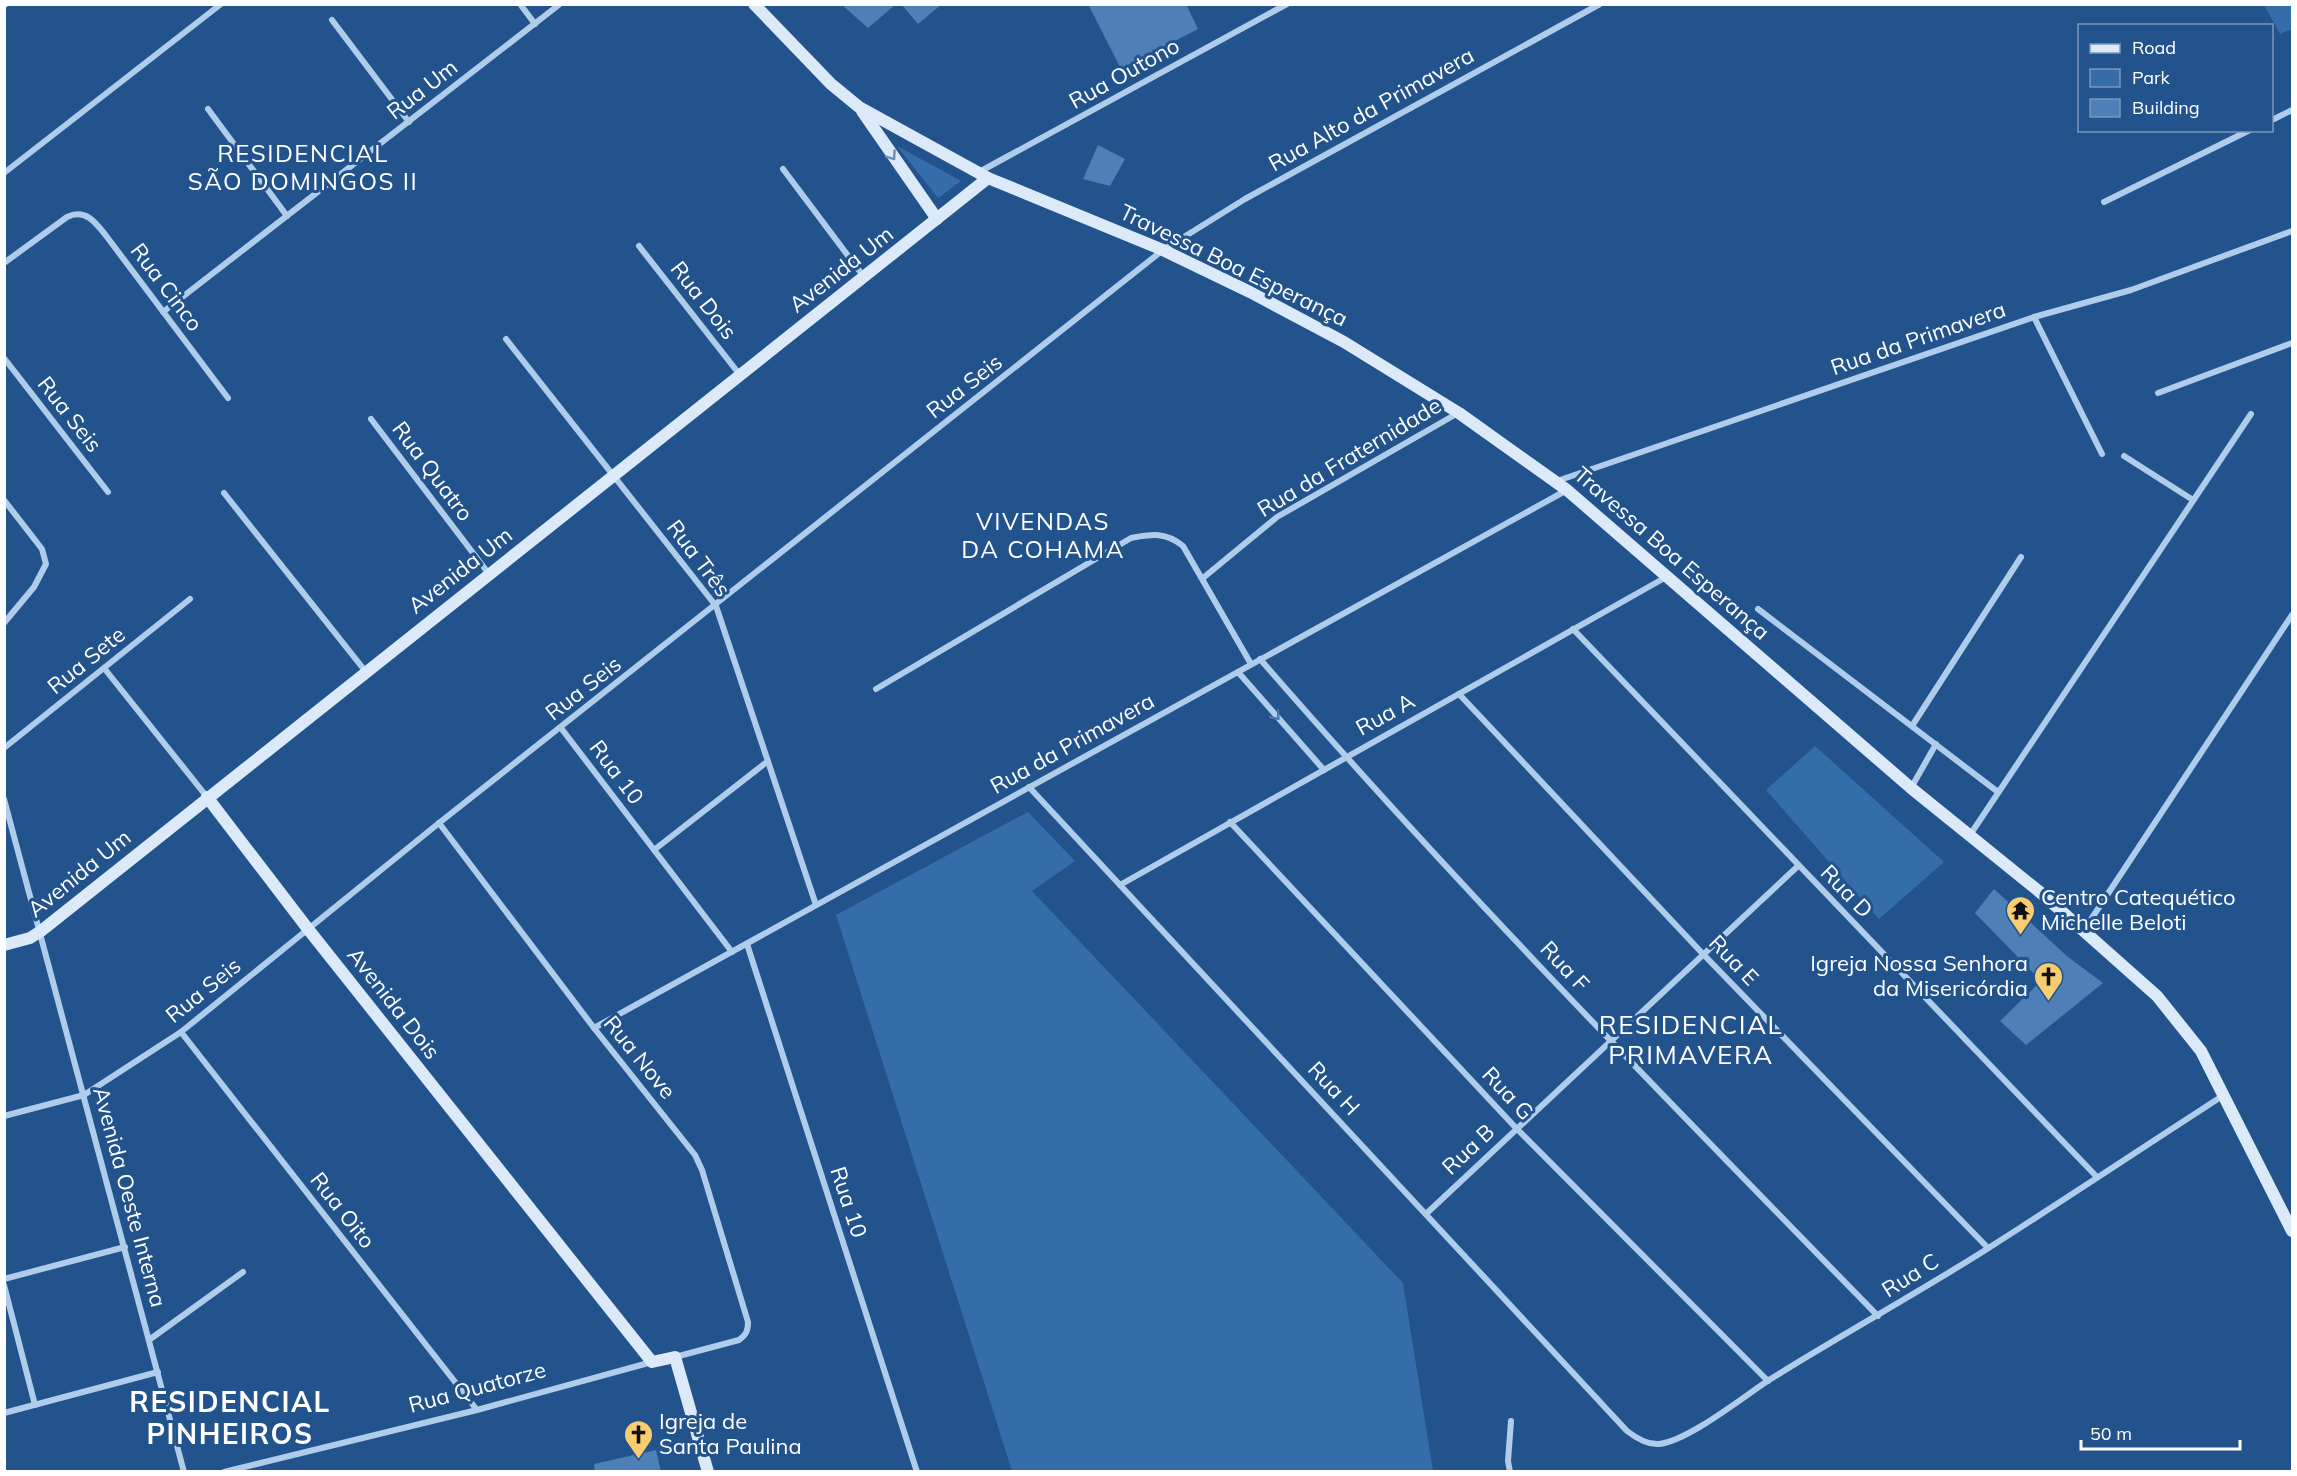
<svg xmlns="http://www.w3.org/2000/svg" width="2297" height="1476" viewBox="0 0 2297 1476" font-family="Mulish,sans-serif">
  <style>
    .green { fill: #356daa }
    .building { fill: #4e7fb6 }
    .lines { fill: none; stroke-linecap: round; stroke-linejoin: round }
    .street { stroke: #b0cceb; stroke-width: 6 }
    .secondary { stroke: #dbe9f9; stroke-width: 12 }
    .oneway { stroke: #6c8fb8 }
    .oneway2 { stroke: #4d77a8 }
    .labels { text-anchor: middle; dominant-baseline: central; stroke-width: 6; stroke-linejoin: round; paint-order: stroke }
    .street-label { font-size: 22px; fill: #fff; stroke: #22538c }
    .poi-label { font-size: 22px; fill: #fff; stroke: #22538c; text-anchor: start }
    .neighbourhood-label { font-size: 24px; letter-spacing: 1.5px; fill: #fff; stroke: #22538c }
    .quarter-label { font-size: 26px; letter-spacing: 1.5px; fill: #fff; stroke: #22538c }
    .district-label { font-size: 28px; font-weight: bold; letter-spacing: 1.5px; fill: #fff; stroke: #22538c }
  </style>
  <rect width="100%" height="100%" fill="#22538c"/>
  <g class="green">
    <path d="M2264 5H2292V29L2280 34Z"/>
    <path d="M897 146 961 181 938 198Z"/>
    <path d="M1815 746 1944 862 1879 919 1766 790Z"/>
    <path d="M1028 812 1075 861 1032 891 1403 1283 1433 1471H1012L836 915Z"/>
  </g>
  <g class="building">
    <path d="M841 4H896L868 28Z"/>
    <path d="M901 4H942L918 24Z"/>
    <path d="M1088 4H1186L1198 29 1121 69Z"/>
    <path d="M1098 145 1125 159 1110 186 1083 179Z"/>
    <path d="M1994 889 2068 957 2103 983 2026 1045 2000 1021 2041 981 1975 913Z"/>
    <path d="M656 1450 661 1472H595L594 1464Z"/>
  </g>
  <g class="lines">
    <g class="street">
      <path d="M520 4 535 24"/>
      <path d="M4 5 6 4"/>
      <path d="M332 20 409 122"/>
      <path d="M208 109 287 216"/>
      <path d="M2272 120 2292 110"/>
      <path d="M783 169 864 277"/>
      <path d="M979 172 1287 4"/>
      <path d="M4 173 221 4"/>
      <path d="M2104 202 2250 130"/>
      <path d="M639 246 740 375"/>
      <path d="M4 263 67 217C86 208 96 223 107 237L228 398"/>
      <path d="M163 312 560 4"/>
      <path d="M2034 317 2102 454"/>
      <path d="M506 339 716 606 816 905"/>
      <path d="M4 358 108 492"/>
      <path d="M2158 393 2292 343"/>
      <path d="M371 419 489 574"/>
      <path d="M2124 456 2193 500"/>
      <path d="M1557 481 2034 317 2131 290 2292 231"/>
      <path d="M224 493 366 672"/>
      <path d="M4 500 42 549 46 564 34 587 4 623"/>
      <path d="M1203 578 1277 517 1458 413"/>
      <path d="M1758 609 1998 792"/>
      <path d="M1573 629 2096 1176"/>
      <path d="M1260 659C1457 886 1668 1101 1878 1316"/>
      <path d="M104 668 207 797"/>
      <path d="M1238 672 1324 770"/>
      <path d="M876 689 1131 538C1152 534 1166 532 1183 546L1251 664"/>
      <path d="M1459 694 1703 954 1988 1248"/>
      <path d="M1912 726 2021 557"/>
      <path d="M561 728 732 952"/>
      <path d="M4 748 190 599"/>
      <path d="M1029 787 1627 1431C1636 1438 1647 1445 1659 1444 1688 1441 1743 1397 1769 1380 1841 1335 1916 1294 1987 1249 2067 1198 2145 1146 2224 1095"/>
      <path d="M1911 788 1936 744"/>
      <path d="M4 799 184 1472"/>
      <path d="M1230 822 1516 1128 1768 1381"/>
      <path d="M439 823 594 1028 695 1155 702 1170 748 1322C748 1331 746 1335 739 1340L675 1357"/>
      <path d="M1970 835 2251 414"/>
      <path d="M654 850 768 761"/>
      <path d="M1120 885 1668 576"/>
      <path d="M2084 930 2292 615"/>
      <path d="M747 944 917 1472"/>
      <path d="M594 1028 1567 490"/>
      <path d="M181 1032 477 1410"/>
      <path d="M4 1116 84 1095 181 1032 439 823 1163 250 1245 199 1600 4"/>
      <path d="M1427 1213 1798 866"/>
      <path d="M4 1279 125 1247"/>
      <path d="M4 1285 35 1405"/>
      <path d="M149 1340 243 1272"/>
      <path d="M4 1413 158 1372"/>
      <path d="M224 1472 477 1410 652 1362"/>
      <path d="M1510 1472 1508 1461 1511 1421"/>
    </g>
    <g class="secondary">
      <path d="M754 4 831 84 859 107 988 178 1163 250 1250 292 1344 342 1459 413 1567 490 1911 788 2041 893 2157 996 2201 1051 2292 1231"/>
      <path d="M862 111 937 219"/>
      <path d="M207 797 308 929 652 1362 675 1357 708 1472"/>
      <path d="M4 945 30 938 41 931 988 178"/>
    </g>
  </g>
  <defs><path id="oneway-chevron" d="M-2-3.5L2.5 0L-2 3.5" fill="none" stroke-width="1.6" stroke-linecap="round" stroke-linejoin="round" transform="scale(1.5)"/></defs>
  <use class="oneway" href="#oneway-chevron" transform="translate(892 156) rotate(55)"/>
  <use class="oneway2" href="#oneway-chevron" transform="translate(1276 716) rotate(49)"/>
  <defs>
    <symbol id="temple-pin" viewBox="-11 -11 22 30"><path d="M0 17L-7.5 6A9.5 9.5 0 1 1 7.5 6Z" fill="#f8cd71" stroke="#22538c"/><path d="M0-6L5-2H3V0L6.5 2.5H4V6H1.5V3h-3V6H-4V2.5H-6.5L-3 0V-2H-5Z" fill="#111"/></symbol>
    <symbol id="church-pin" viewBox="-11 -11 22 30"><path d="M0 17L-7.5 6A9.5 9.5 0 1 1 7.5 6Z" fill="#f8cd71" stroke="#22538c"/><path d="M-1.2-6h2.4v3.5h3.3v2.4h-3.3V6h-2.4V-.1h-3.3v-2.4h3.3Z" fill="#111"/></symbol>
  </defs>
  <g fill-rule="evenodd">
    <use href="#temple-pin" x="2004" y="894" width="33" height="45"/>
    <use href="#church-pin" x="2032" y="960" width="33" height="45"/>
    <use href="#church-pin" x="622" y="1418" width="33" height="45"/>
  </g>
  <g class="labels">
    <g class="street-label">
      <text transform="translate(1124 73) rotate(-29)">Rua Outono</text>
      <text transform="translate(422 89) rotate(-38)">Rua Um</text>
      <text transform="translate(1371 109) rotate(-29)">Rua Alto da Primavera</text>
      <text transform="translate(1234 265) rotate(26)">Travessa Boa Esperança</text>
      <text transform="translate(841 269) rotate(-38)">Avenida Um</text>
      <text transform="translate(167 287) rotate(53)">Rua Cinco</text>
      <text transform="translate(704 300) rotate(52)">Rua Dois</text>
      <text transform="translate(1918 338) rotate(-19)">Rua da Primavera</text>
      <text transform="translate(964 386) rotate(-38)">Rua Seis</text>
      <text transform="translate(70 414) rotate(52)">Rua Seis</text>
      <text transform="translate(1349 457) rotate(-31)">Rua da Fraternidade</text>
      <text transform="translate(433 471) rotate(53)">Rua Quatro</text>
      <text transform="translate(1672 553) rotate(41)">Travessa Boa Esperança</text>
      <text transform="translate(699 558) rotate(53)">Rua Três</text>
      <text transform="translate(460 570) rotate(-38)">Avenida Um</text>
      <text transform="translate(86 660) rotate(-39)">Rua Sete</text>
      <text transform="translate(583 688) rotate(-38)">Rua Seis</text>
      <text transform="translate(1385 714) rotate(-29)">Rua A</text>
      <text transform="translate(1072 743) rotate(-29)">Rua da Primavera</text>
      <text transform="translate(617 772) rotate(53)">Rua 10</text>
      <text transform="translate(79 873) rotate(-39)">Avenida Um</text>
      <text transform="translate(1847 891) rotate(46)">Rua D</text>
      <text transform="translate(1734 960) rotate(46)">Rua E</text>
      <text transform="translate(1565 966) rotate(47)">Rua F</text>
      <text transform="translate(203 990) rotate(-39)">Rua Seis</text>
      <text transform="translate(394 1003) rotate(52)">Avenida Dois</text>
      <text transform="translate(640 1057) rotate(51)">Rua Nove</text>
      <text transform="translate(1334 1088) rotate(47)">Rua H</text>
      <text transform="translate(1508 1093) rotate(47)">Rua G</text>
      <text transform="translate(1468 1149) rotate(-43)">Rua B</text>
      <text transform="translate(130 1197) rotate(75)">Avenida Oeste Interna</text>
      <text transform="translate(849 1202) rotate(72)">Rua 10</text>
      <text transform="translate(343 1210) rotate(52)">Rua Oito</text>
      <text transform="translate(1910 1275) rotate(-32)">Rua C</text>
      <text transform="translate(477 1387) rotate(-15)">Rua Quatorze</text>
    </g>
    <g class="poi-label">
      <text x="2041" y="897">Centro Catequético<tspan x="2041" dy="25">Michelle Beloti</tspan></text>
      <text x="2028" y="963" text-anchor="end">Igreja Nossa Senhora<tspan x="2028" dy="25">da Misericórdia</tspan></text>
      <text x="659" y="1421">Igreja de<tspan x="659" dy="25">Santa Paulina</tspan></text>
    </g>
    <g class="neighbourhood-label">
      <text x="303" y="153">RESIDENCIAL<tspan x="303" dy="28">SÃO DOMINGOS II</tspan></text>
      <text x="1043" y="521">VIVENDAS<tspan x="1043" dy="28">DA COHAMA</tspan></text>
    </g>
    <g class="quarter-label">
      <text x="1691" y="1024">RESIDENCIAL<tspan x="1691" dy="30">PRIMAVERA</tspan></text>
    </g>
    <g class="district-label">
      <text x="230" y="1401">RESIDENCIAL<tspan x="230" dy="32">PINHEIROS</tspan></text>
    </g>
  </g>
  <rect width="2297" height="1476" fill="none" stroke="#ffffff" stroke-width="12"/>
  <rect x="2078" y="24" width="195" height="108" fill="#22538c" stroke="#7a98ba" stroke-width="1.5"/>
  <rect x="2090" y="44" width="30" height="9" fill="#dbe9f9" stroke="#7a98ba" stroke-width="1.5"/>
  <text x="2132" y="54" font-size="18" fill="#ffffff">Road</text>
  <rect x="2090" y="69" width="30" height="18" fill="#356daa" stroke="#7a98ba" stroke-width="1.5"/>
  <text x="2132" y="84" font-size="18" fill="#ffffff">Park</text>
  <rect x="2090" y="99" width="30" height="18" fill="#4e7fb6" stroke="#7a98ba" stroke-width="1.5"/>
  <text x="2132" y="114" font-size="18" fill="#ffffff">Building</text>
  <path d="M2081 1440v9h159v-9" fill="none" stroke="#ffffff" stroke-width="3"/>
  <text x="2090" y="1440" font-size="18" fill="#ffffff" stroke="#22538c" stroke-width="4.5" paint-order="stroke">50 m</text>
</svg>
